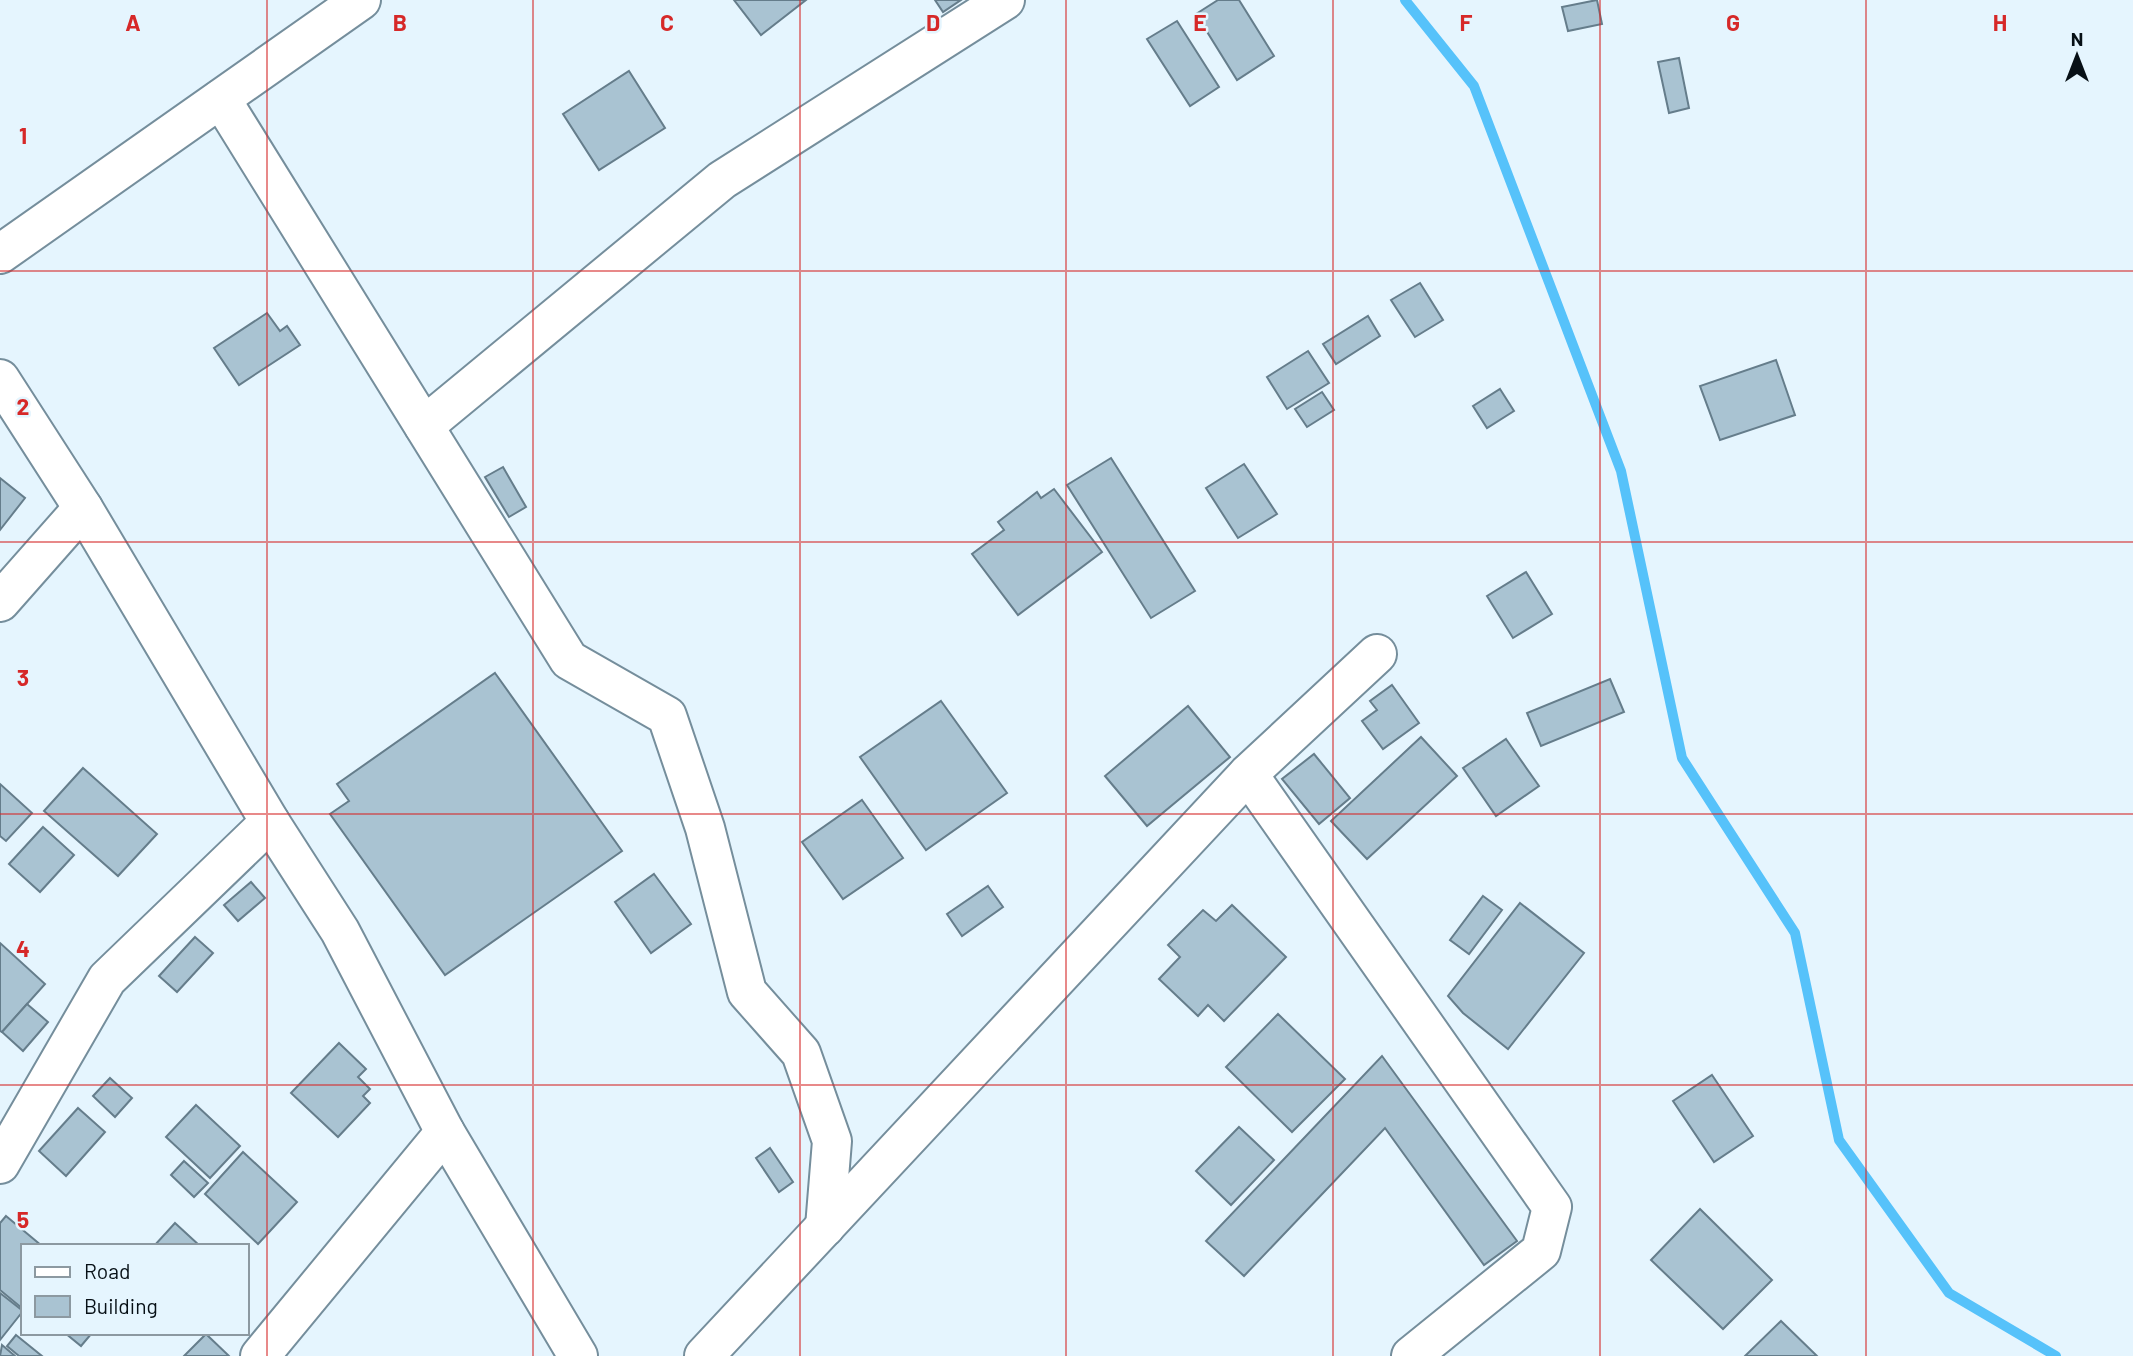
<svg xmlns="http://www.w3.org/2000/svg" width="2133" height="1356" viewBox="0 0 2133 1356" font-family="Barlow,sans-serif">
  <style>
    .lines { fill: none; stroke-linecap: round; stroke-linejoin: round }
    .stream { stroke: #56c2fa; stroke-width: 10 }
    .building { fill: #a9c3d2; stroke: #657d8b; stroke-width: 2 }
    .minor-casing { stroke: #758e9c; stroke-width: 42 }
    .minor { stroke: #fff; stroke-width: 38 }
    .grid { fill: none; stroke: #d62828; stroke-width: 2; stroke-opacity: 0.55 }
    .grid-label { font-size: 23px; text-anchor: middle; font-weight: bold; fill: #d62828; stroke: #e5f5fe; stroke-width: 5; stroke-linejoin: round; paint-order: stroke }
  </style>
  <rect width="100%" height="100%" fill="#e5f5fe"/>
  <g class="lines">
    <path class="stream" d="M1405 0 1474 86 1621 471 1682 758 1795 933 1839 1140 1949 1293 2056 1356"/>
  </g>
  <g class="building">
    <path d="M734 0H806L761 35Z"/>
    <path d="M935 0H961L943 12Z"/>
    <path d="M1218 0H1239L1274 56 1237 80 1196 14Z"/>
    <path d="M1597 0 1602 24 1568 31 1562 7Z"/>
    <path d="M1177 21 1219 87 1190 106 1147 39Z"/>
    <path d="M1679 58 1689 108 1669 113 1658 62Z"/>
    <path d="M629 71 665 128 599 170 563 114Z"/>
    <path d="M1420 283 1443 320 1415 337 1391 300Z"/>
    <path d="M267 313 280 331 287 326 300 345 239 385 214 348Z"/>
    <path d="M1368 316 1380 336 1336 364 1323 344Z"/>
    <path d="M1308 351 1329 383 1287 409 1267 377Z"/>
    <path d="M1776 360 1795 415 1720 440 1700 386Z"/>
    <path d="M1500 389 1514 411 1487 428 1473 406Z"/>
    <path d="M1322 392 1334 410 1307 427 1295 409Z"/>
    <path d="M1111 458 1195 591 1151 618 1067 485Z"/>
    <path d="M1244 464 1277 514 1238 538 1206 488Z"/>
    <path d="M503 467 526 507 509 517 485 477Z"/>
    <path d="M0 478 25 498 0 530Z"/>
    <path d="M1054 489 1102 552 1018 615 972 554 1004 530 998 522 1037 492 1041 498Z"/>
    <path d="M1526 572 1552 614 1513 638 1487 596Z"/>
    <path d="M495 673 622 851 445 975 330 814 349 801 337 784Z"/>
    <path d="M1610 679 1624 712 1541 746 1527 713Z"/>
    <path d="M1392 685 1419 723 1383 749 1362 721 1377 710 1370 701Z"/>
    <path d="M941 701 1007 793 926 850 860 757Z"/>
    <path d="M1188 706 1230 757 1147 826 1105 776Z"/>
    <path d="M1421 737 1457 776 1367 859 1331 821Z"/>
    <path d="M1506 739 1539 786 1496 816 1463 768Z"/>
    <path d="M1314 754 1350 798 1319 824 1282 779Z"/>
    <path d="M83 768 157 834 118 876 44 811Z"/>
    <path d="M0 784 32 813 6 841 0 836Z"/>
    <path d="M862 800 903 858 843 899 802 842Z"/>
    <path d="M43 827 74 855 40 892 9 864Z"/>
    <path d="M654 874 691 924 651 953 615 902Z"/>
    <path d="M251 882 265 898 238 921 224 905Z"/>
    <path d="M988 886 1003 907 962 936 947 914Z"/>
    <path d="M1483 896 1502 910 1469 954 1450 940Z"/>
    <path d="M1520 903 1584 953 1508 1049 1463 1013 1448 996Z"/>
    <path d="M1232 905 1286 957 1224 1021 1208 1005 1198 1016 1159 979 1180 957 1168 945 1203 910 1216 921Z"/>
    <path d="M195 937 213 953 177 992 159 976Z"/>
    <path d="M0 943 45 984 2 1032 0 1031Z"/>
    <path d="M27 1004 48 1022 23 1051 2 1032Z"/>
    <path d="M1278 1014 1345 1079 1292 1132 1226 1067Z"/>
    <path d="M339 1043 366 1069 358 1077 370 1089 363 1096 370 1103 338 1137 291 1093Z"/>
    <path d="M1382 1056 1517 1241 1484 1265 1385 1128 1244 1276 1206 1241Z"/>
    <path d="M1712 1075 1753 1136 1714 1162 1673 1101Z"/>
    <path d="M110 1078 132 1098 115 1117 93 1096Z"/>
    <path d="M196 1105 240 1146 210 1178 166 1137Z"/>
    <path d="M78 1108 105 1132 66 1176 39 1151Z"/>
    <path d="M1239 1127 1274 1160 1231 1205 1196 1171Z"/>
    <path d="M770 1148 793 1182 779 1192 756 1158Z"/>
    <path d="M243 1152 297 1202 258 1244 205 1194Z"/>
    <path d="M184 1161 208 1183 194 1197 171 1175Z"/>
    <path d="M1700 1209 1772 1280 1723 1329 1651 1260Z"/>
    <path d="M6 1216 42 1246H23V1309L0 1290V1223Z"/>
    <path d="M175 1223 200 1246H154Z"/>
    <path d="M0 1293 23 1311 0 1340Z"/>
    <path d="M1781 1321 1817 1356H1745Z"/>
    <path d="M65 1333H92L81 1346Z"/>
    <path d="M206 1334 229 1356H184Z"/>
    <path d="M16 1335 42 1356H19L7 1346Z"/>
    <path d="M2 1345 15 1356H0Z"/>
  </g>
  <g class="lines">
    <defs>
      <g id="minor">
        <path d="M221 99 569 660 667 716 705 828 747 992 801 1053 832 1141 825 1227"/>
        <path d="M0 254 361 0"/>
        <path d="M0 379 83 508 270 822 340 931 445 1132 578 1356"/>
        <path d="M424 426 722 180 1005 0"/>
        <path d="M0 602 83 508"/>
        <path d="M1248 774 1552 1207 1541 1251 1411 1356"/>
        <path d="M0 1164 107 979 270 822"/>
        <path d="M260 1356 445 1132"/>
        <path d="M704 1356 1248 774 1377 654"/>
      </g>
    </defs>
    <use href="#minor" class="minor-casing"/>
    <use href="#minor" class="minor"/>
  </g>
  <path class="grid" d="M267 0V1356M533 0V1356M800 0V1356M1066 0V1356M1333 0V1356M1600 0V1356M1866 0V1356M0 271H2133M0 542H2133M0 814H2133M0 1085H2133"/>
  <g class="grid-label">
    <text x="133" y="31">A</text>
    <text x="400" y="31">B</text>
    <text x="667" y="31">C</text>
    <text x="933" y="31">D</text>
    <text x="1200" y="31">E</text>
    <text x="1466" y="31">F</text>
    <text x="1733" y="31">G</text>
    <text x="2000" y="31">H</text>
    <text x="23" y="144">1</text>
    <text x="23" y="415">2</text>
    <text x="23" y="686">3</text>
    <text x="23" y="957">4</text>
    <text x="23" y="1228">5</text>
  </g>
  <rect x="21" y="1244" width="228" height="91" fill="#e5f5fe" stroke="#8c99a1" stroke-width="2"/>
  <rect x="35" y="1267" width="35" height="10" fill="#ffffff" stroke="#8c99a1" stroke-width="2"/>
  <text x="84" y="1279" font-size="21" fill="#071016">Road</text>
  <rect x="35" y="1296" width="35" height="21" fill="#a9c3d2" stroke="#8c99a1" stroke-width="2"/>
  <text x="84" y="1314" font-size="21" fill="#071016">Building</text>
  <g transform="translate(2077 56)" stroke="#e5f5fe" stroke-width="5" paint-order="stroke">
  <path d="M0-5L12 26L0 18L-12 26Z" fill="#071016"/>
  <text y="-10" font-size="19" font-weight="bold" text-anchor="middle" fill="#071016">N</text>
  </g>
</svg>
